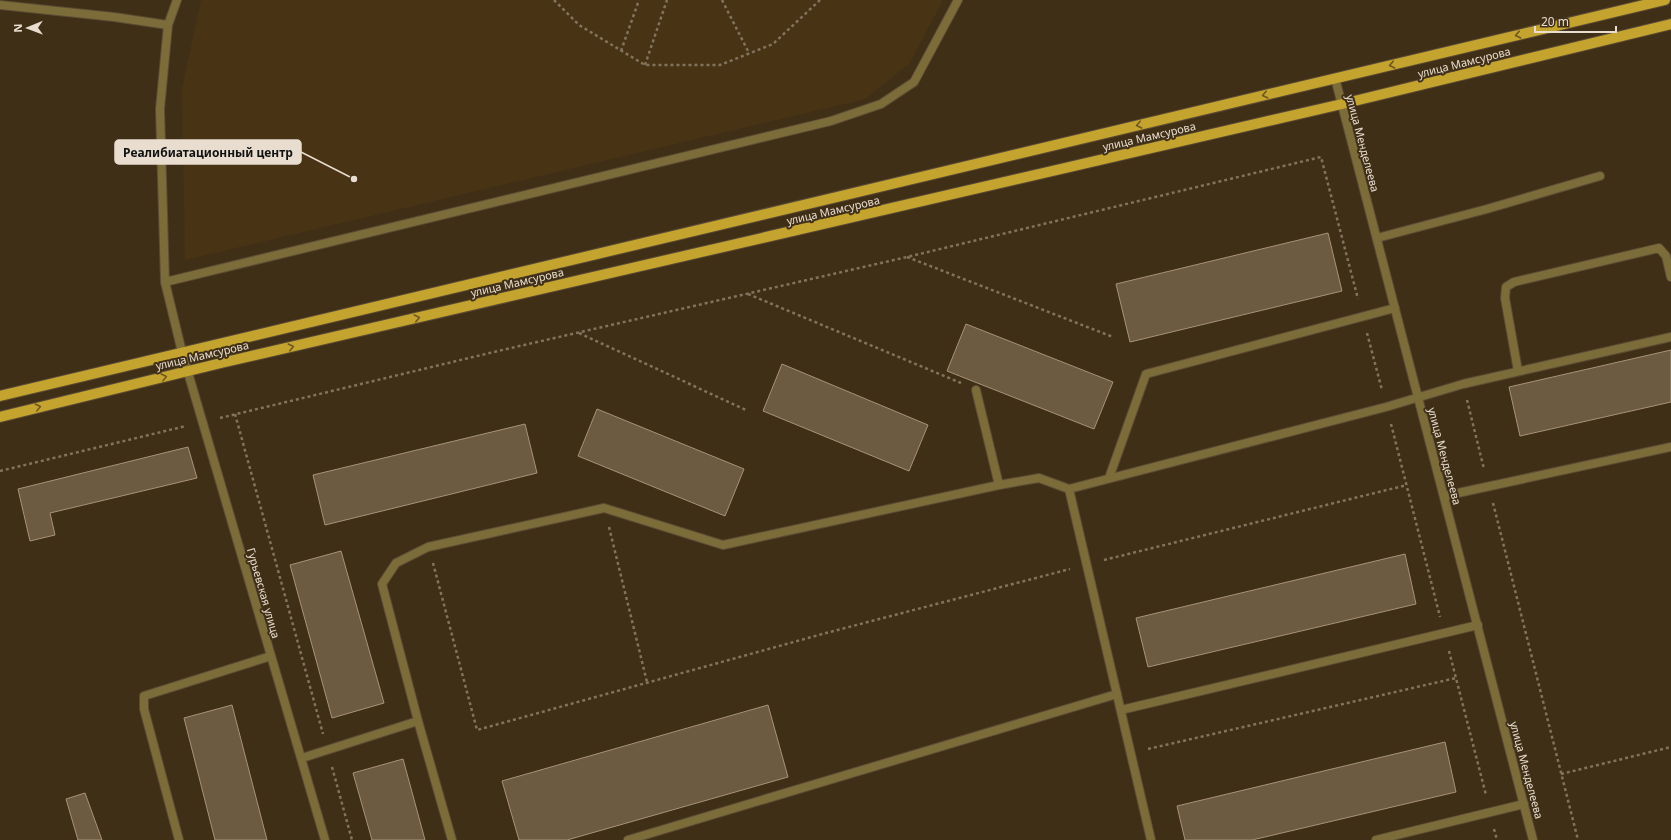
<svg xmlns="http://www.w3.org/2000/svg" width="1671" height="840" viewBox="0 0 1671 840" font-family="'Noto Sans',sans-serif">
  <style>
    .built { fill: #483314 }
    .building { fill: #6c5a41; stroke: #a79378 }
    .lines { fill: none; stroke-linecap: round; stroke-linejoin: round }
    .service-casing { stroke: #5b4b34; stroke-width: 10 }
    .minor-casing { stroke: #5b4b34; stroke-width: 10 }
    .primary-casing { stroke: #5b4b34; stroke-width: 12 }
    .path { stroke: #82735f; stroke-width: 2.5; stroke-dasharray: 3 3; stroke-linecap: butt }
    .service { stroke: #7c6c3a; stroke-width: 8 }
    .minor { stroke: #7c6c3a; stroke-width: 8 }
    .primary { stroke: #c4a32e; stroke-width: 10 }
    .oneway { stroke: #6e581f }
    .labels { text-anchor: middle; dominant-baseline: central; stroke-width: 4; stroke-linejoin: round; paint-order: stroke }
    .street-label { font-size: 11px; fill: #e8ddcf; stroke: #402f17 }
    .leader { fill: none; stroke: #e8ddcf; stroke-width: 1.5 }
    .callout-dot { fill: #e8ddcf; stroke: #402f17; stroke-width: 1.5 }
    .callout { fill: #e8ddcf; stroke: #e8ddcf; stroke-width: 1.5 }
    .callout-label { font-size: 12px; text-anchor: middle; font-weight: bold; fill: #111 }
  </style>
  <rect width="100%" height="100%" fill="#402f17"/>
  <path class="built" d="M201 0H943L909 64 865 99 185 260 182 89Z"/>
  <g class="building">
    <path d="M1328 233 1342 291 1130 342 1116 284Z"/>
    <path d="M966 324 1113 382 1094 429 947 371Z"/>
    <path d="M1671 350V402L1520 436 1509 387Z"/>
    <path d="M782 364 928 425 909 471 763 411Z"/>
    <path d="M597 409 744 469 725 516 578 456Z"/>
    <path d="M525 424 537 473 325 525 313 475Z"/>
    <path d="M188 447 197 478 50 513 55 535 30 541 18 489Z"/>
    <path d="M341 551 384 703 332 718 290 565Z"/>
    <path d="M1405 554 1416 604 1148 667 1136 618Z"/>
    <path d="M232 705 267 840H215L184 718Z"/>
    <path d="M768 705 788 777 567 840H519L502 781Z"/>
    <path d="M1445 742 1456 792 1252 840H1185L1177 806Z"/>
    <path d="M403 759 425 840H372L353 773Z"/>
    <path d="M85 793 102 840H78L66 799Z"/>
  </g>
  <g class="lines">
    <defs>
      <g id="service">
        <path d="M177 0 168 25 160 109 165 282 182 352"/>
        <path d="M0 5 114 17 168 25"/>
        <path d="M1377 238 1487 209 1600 176"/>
        <path d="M165 282 831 121 881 104 914 82 958 0"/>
        <path d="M1518 371 1505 298 1506 287 1514 282 1659 248 1666 256 1671 277"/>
        <path d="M976 390 999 485"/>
        <path d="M1109 478 1146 374 1395 308"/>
        <path d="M1444 496 1671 447"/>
        <path d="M1121 710 1478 625"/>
        <path d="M302 758 418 721"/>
        <path d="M179 840 144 709V696L271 656"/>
        <path d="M452 840 418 721 382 584 396 563 428 547 604 508 723 545 999 485 1039 478 1069 489"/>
        <path d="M628 840 1117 694"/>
        <path d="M1151 840 1069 489 1386 407 1463 384 1671 337"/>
        <path d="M1376 840 1524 804"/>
      </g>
      <g id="minor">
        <path d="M1335 78 1533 840"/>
        <path d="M182 352 325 840"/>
      </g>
      <g id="primary">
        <path d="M0 396 1665 0"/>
        <path d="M0 417 221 363 1342 104 1671 24"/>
      </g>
    </defs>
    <use href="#service" class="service-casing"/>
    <use href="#minor" class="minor-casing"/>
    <use href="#primary" class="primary-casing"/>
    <g class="path">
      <path d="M554 0 579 25 645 65H720L773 44 820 0"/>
      <path d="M722 0 749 53"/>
      <path d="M621 51 639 0"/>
      <path d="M645 65 667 0"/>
      <path d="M907 257 1113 337"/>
      <path d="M748 294 961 383"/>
      <path d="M579 333 746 410"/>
      <path d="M1367 333 1382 390"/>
      <path d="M1467 400 1484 469"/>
      <path d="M235 414 323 734"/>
      <path d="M220 418 498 351 907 257 1321 157 1358 299"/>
      <path d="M1391 424 1440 617"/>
      <path d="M0 471 186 426"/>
      <path d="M1493 503 1578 840"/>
      <path d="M609 527 647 682"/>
      <path d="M1104 560 1407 485"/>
      <path d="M433 563 477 730 826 633 1070 569"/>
      <path d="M1449 651 1486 795"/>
      <path d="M1148 749 1456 678"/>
      <path d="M332 767 352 840"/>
      <path d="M1561 774 1671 747"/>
      <path d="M1494 829 1497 840"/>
    </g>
    <use href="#service" class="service"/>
    <use href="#minor" class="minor"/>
    <use href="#primary" class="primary"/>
  </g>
  <defs><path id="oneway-chevron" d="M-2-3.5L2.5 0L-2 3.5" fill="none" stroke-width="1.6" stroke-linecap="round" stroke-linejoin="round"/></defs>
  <g class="oneway">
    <use href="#oneway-chevron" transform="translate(1518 35) rotate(167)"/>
    <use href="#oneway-chevron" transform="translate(1392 65) rotate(167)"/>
    <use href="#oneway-chevron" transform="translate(1265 95) rotate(167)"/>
    <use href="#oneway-chevron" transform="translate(1139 125) rotate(167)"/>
    <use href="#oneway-chevron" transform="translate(417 318) rotate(-13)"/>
    <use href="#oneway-chevron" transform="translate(291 347) rotate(-13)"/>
    <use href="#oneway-chevron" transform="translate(164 377) rotate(-14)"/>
    <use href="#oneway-chevron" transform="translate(38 407) rotate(-14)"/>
  </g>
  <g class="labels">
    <g class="street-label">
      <text transform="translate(1464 62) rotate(-14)">улица Мамсурова</text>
      <text transform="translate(1149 136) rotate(-13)">улица Мамсурова</text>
      <text transform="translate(1363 143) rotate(75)">улица Менделеева</text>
      <text transform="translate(833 210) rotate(-13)">улица Мамсурова</text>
      <text transform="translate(517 282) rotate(-13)">улица Мамсурова</text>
      <text transform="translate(202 355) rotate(-13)">улица Мамсурова</text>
      <text transform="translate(1445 456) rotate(75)">улица Менделеева</text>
      <text transform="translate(264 593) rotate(74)">Гурьевская улица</text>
      <text transform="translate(1527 770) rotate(75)">улица Менделеева</text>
    </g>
  </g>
  <path class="leader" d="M354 179L301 152"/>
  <circle class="callout-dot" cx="354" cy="179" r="4"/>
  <rect class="callout" x="115" y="140" width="186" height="24" rx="4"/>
  <g class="callout-label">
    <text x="208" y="157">Реалибиатационный центр</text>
  </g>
  <g transform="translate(28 28) rotate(269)" stroke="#402f17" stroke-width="3" paint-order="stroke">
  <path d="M0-3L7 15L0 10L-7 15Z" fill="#e8ddcf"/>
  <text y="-6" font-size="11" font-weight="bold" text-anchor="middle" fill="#e8ddcf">N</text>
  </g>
  <path d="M1535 26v6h81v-6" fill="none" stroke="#e8ddcf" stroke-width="2"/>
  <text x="1541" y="26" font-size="12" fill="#e8ddcf" stroke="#402f17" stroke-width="3" paint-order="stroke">20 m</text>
</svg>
